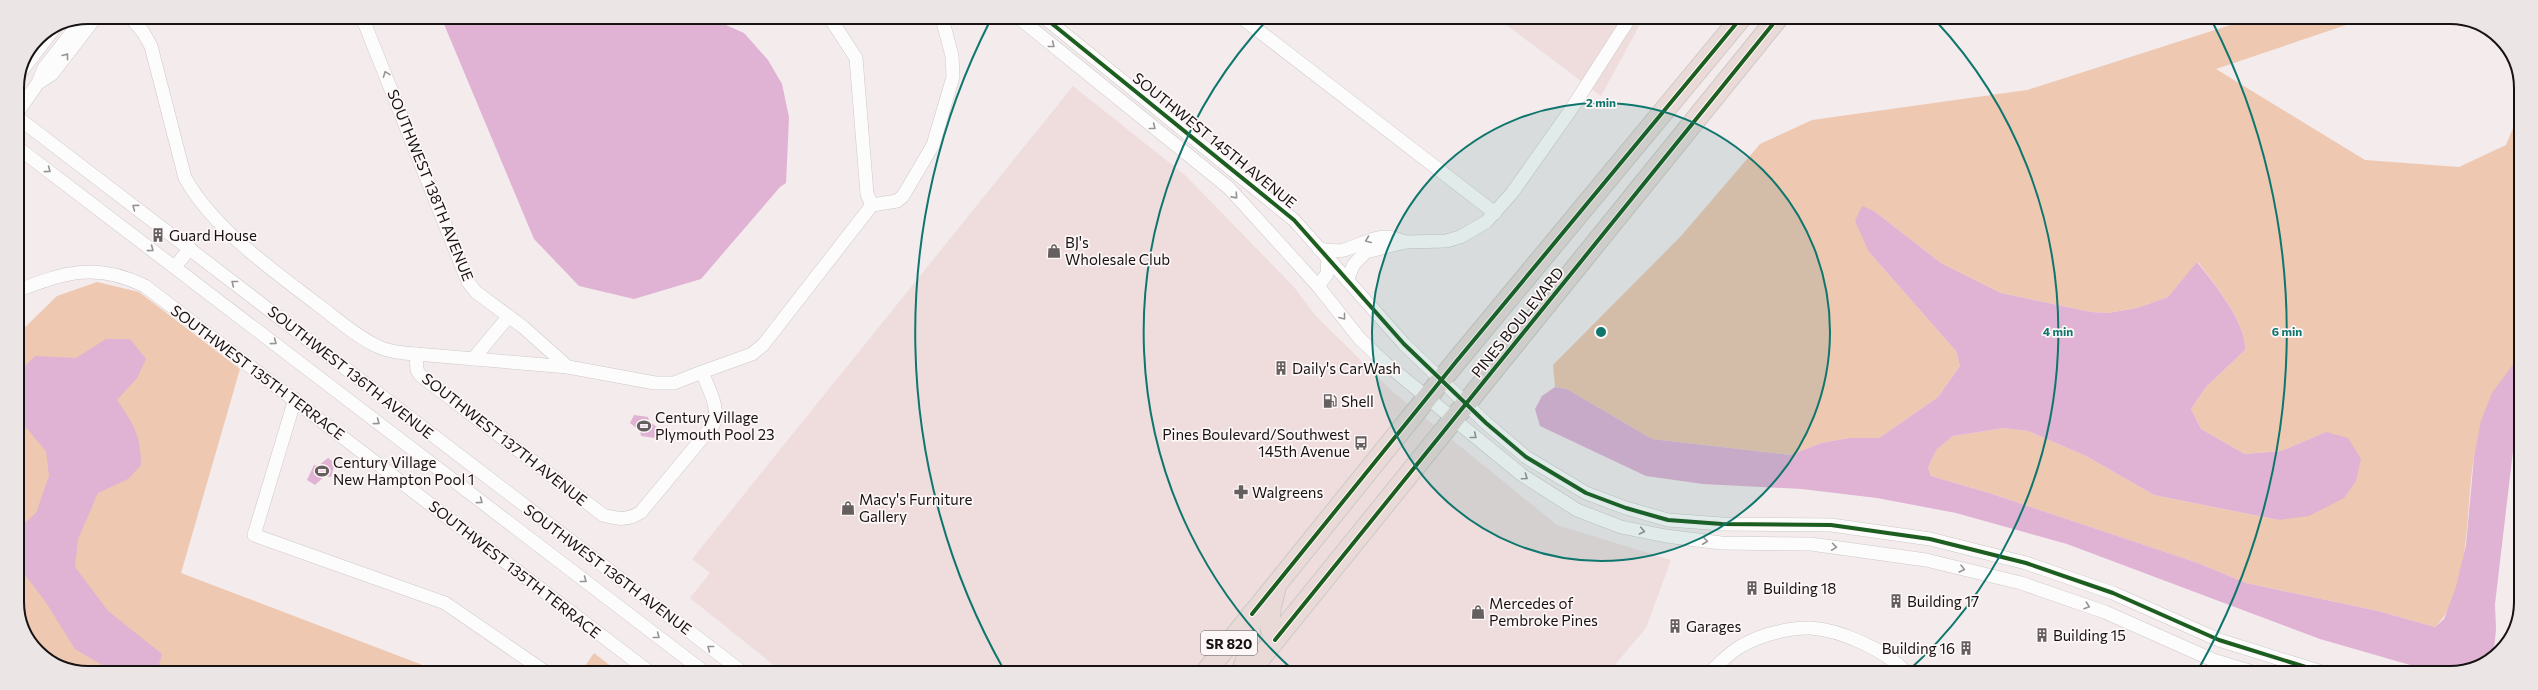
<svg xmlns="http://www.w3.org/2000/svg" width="2538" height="690" viewBox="0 0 2538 690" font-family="Commissioner,sans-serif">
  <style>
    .built { fill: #efddde }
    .green { fill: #eec8b1 }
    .water { fill: #e0b2d4 }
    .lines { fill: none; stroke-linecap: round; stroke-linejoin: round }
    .minor-casing { stroke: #cec8c8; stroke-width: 14 }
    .highway-casing { stroke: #cdc9c9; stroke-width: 22 }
    .minor { stroke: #fdfcfc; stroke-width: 13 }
    .highway { stroke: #e9dad7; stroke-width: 20 }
    .cycleway-casing { stroke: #fef7f7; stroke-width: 6 }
    .cycleway { stroke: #1b5e20; stroke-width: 4 }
    .oneway { stroke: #969393 }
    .ring { fill: none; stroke: #0f766e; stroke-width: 2 }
    .labels { text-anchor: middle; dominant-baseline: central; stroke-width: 3.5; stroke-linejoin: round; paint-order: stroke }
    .shield { fill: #fef7f7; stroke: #5d5757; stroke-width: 1 }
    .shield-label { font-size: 14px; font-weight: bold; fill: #181313 }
    .street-label { font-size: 15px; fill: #181313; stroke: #fef7f7 }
    .poi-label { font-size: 15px; fill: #181313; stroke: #fef7f7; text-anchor: start }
    .rim { fill: none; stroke: #181313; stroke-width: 2 }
    .centre { fill: #0f766e; stroke: #fef7f7; stroke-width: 2 }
    .ring-label { font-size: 12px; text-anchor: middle; font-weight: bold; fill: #0f766e; stroke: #fef7f7; stroke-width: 3.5; stroke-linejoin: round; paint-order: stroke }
  </style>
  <rect width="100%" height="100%" fill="#f4ebec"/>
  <g class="built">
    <path d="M1497 18 1643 19 1601 96Z"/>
    <path d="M1073 86 1186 176 1294 287 1315 315 1392 391 1557 525 1671 560 1646 628 1609 672 781 671 690 598 710 573 692 559Z"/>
  </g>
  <g class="green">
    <path d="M2249 19H2364L2216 69 2365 160 2459 167 2506 145 2521 109 2520 355C2504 378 2495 404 2485 430 2481 439 2475 448 2474 458 2465 505 2472 592 2435 627L2378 611 2246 583 2198 563 1989 493 1931 476 1928 467 1937 449 1953 436 2004 428 2028 431 2086 456 2154 495 2279 520 2326 432 2281 451 2245 454 2201 429 2191 409 2206 387 2245 350C2247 324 2214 283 2198 262L2168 297 2137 308 2108 313 2091 312 2001 293 1941 263 1874 211 1869 252 1956 351 1960 366 1938 397 1879 438H1849L1821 443 1791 455 1652 439 1567 389 1555 387 1553 365 1681 236 1760 144 1812 120 2027 90Z"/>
    <path d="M97 282 139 292 240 369 181 573 420 664 430 671H70L35 649 17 607V335L57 296Z"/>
    <path d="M594 653 617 671H592L585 666Z"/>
  </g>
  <g class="water">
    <path d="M441 17 710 18 744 33 768 60 782 84 789 117 786 183 780 187 701 279 634 299 579 286 534 239Z"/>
    <path d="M1862 206 1874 211 1941 263 2001 293 2091 312 2108 313 2137 308 2168 297 2197 262C2214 283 2247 324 2245 350L2206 387 2191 409 2201 429 2245 454 2281 451 2326 432 2348 438 2361 459 2356 481 2344 498 2309 516 2279 520 2154 495 2086 456 2028 431 2004 428 1953 436 1937 449 1928 467 1931 476 1989 493 2198 563 2246 583 2378 611 2435 627 2444 619 2456 587 2466 545 2474 457 2481 421 2492 393 2520 355 2519 423 2515 434 2495 604 2496 630 2493 658 2450 673H2438L2320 639 2067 544 1956 513 1877 498 1802 489 1703 484 1646 476 1540 426 1535 409 1542 396 1555 387 1567 389 1652 439 1791 455 1821 443 1849 438H1879L1938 397 1960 366 1956 351 1869 252 1855 221Z"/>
    <path d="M106 339H130L146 359 137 378 117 400C133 423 141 436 141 465L128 479 98 493 78 539 75 567 108 611 162 654 158 668 112 671 75 649 45 601 22 571H17V530L36 513 49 476 46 451 17 417V374L35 356 76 358Z"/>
    <path d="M634 415 648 417 649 421 659 429 655 438 641 436 640 431 630 423Z"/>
    <path d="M328 458 335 463 331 477 325 476 315 485 307 480 314 465 318 466Z"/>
  </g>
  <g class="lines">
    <defs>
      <g id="minor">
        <path d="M130 17 143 32 151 46 185 178C215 230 270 268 317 304 336 318 355 336 377 346 389 352 403 353 416 354L417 370 420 375 603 515C618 519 627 521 641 512L713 425C721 409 708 388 702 372L752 354 763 345 872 205"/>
        <path d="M362 17 468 282 476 292 523 327 568 367 655 383H674L702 372"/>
        <path d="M830 18 856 58 867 194 872 205"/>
        <path d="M1019 18 1229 188 1318 286 1359 338 1385 363 1522 475 1577 510 1621 527 1666 536 1721 543 1811 544 1926 560 2021 583 2105 612 2213 660 2256 673"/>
        <path d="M1045 18 1294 220 1404 344 1486 423 1526 457 1586 493 1626 508 1668 520 1722 524 1831 525 1930 539 2026 563 2113 593 2219 640 2325 673"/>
        <path d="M1242 18 1495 213"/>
        <path d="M20 73 56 26"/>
        <path d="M38 83 52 74 96 17"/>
        <path d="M17 113 38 83 44 68 83 18"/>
        <path d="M17 117 741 671"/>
        <path d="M17 147 703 671"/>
        <path d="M872 205 897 201 903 196 933 145 953 77 952 56 942 18"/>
        <path d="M1319 249C1327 250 1336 252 1344 250 1367 243 1381 230 1405 242"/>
        <path d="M175 267 190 248"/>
        <path d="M1347 280 1354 264 1366 252 1405 242 1446 241 1460 237 1486 222 1512 193 1570 111 1629 19"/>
        <path d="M1318 286 1327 274 1328 258"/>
        <path d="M17 291C64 272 97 262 145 286L648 671"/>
        <path d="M416 354 568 367"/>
        <path d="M473 359 509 316"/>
        <path d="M295 399 254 535 445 603 544 671"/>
        <path d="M1710 672C1720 663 1731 651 1743 645 1761 635 1790 627 1811 628 1841 630 1885 650 1906 672"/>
      </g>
      <g id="highway">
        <path d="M1275 640C1266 620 1270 611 1275 590"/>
        <path d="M1206 672 1455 363 1740 19"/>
        <path d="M1242 672 1247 655 1252 614"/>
        <path d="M1249 672 1777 19"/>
      </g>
    </defs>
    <use href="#minor" class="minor-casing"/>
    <use href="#highway" class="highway-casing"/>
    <use href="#minor" class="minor"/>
    <use href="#highway" class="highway"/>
    <defs>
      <g id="cycleway">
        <path d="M1045 18 1294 220 1404 344 1486 423 1526 457 1586 493 1626 508 1668 520 1722 524 1831 525 1930 539 2026 563 2113 593 2219 640 2325 673"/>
        <path d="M1252 614 1455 363 1740 19"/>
        <path d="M1275 640 1777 19"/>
      </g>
    </defs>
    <use href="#cycleway" class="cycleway-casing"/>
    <use href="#cycleway" class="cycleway"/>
  </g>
  <defs><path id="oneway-chevron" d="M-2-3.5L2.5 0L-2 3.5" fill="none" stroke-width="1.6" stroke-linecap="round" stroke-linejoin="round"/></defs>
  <g class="oneway">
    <use href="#oneway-chevron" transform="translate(1052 45) rotate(39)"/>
    <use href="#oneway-chevron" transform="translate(66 56) rotate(-52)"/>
    <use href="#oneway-chevron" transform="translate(386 74) rotate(-111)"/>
    <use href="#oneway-chevron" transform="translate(1153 127) rotate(38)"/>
    <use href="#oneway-chevron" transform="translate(48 170) rotate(37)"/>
    <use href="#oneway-chevron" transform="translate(1235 196) rotate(48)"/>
    <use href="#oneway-chevron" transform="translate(135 207) rotate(-143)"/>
    <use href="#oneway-chevron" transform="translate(1368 240) rotate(159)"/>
    <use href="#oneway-chevron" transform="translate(151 249) rotate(37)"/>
    <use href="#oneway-chevron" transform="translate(234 283) rotate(-142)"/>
    <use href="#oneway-chevron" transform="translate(1343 317) rotate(52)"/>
    <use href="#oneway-chevron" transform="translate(274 342) rotate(37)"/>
    <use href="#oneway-chevron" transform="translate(377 422) rotate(37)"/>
    <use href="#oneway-chevron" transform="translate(1474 436) rotate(39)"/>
    <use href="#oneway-chevron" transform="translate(1525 477) rotate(34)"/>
    <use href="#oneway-chevron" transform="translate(480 501) rotate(37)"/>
    <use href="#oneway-chevron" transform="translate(1642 531) rotate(12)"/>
    <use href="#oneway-chevron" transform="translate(1705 541) rotate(7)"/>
    <use href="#oneway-chevron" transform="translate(1834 547) rotate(8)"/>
    <use href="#oneway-chevron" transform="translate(1962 569) rotate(14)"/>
    <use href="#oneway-chevron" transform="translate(584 580) rotate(38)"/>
    <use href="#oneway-chevron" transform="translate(2087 606) rotate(19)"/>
    <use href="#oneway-chevron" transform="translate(657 636) rotate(38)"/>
    <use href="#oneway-chevron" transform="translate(710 648) rotate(-142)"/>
  </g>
  <circle cx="1601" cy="332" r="229" fill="#0f766e" fill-opacity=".12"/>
  <g class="ring">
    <circle cx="1601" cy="332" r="229"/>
    <path d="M1295 672A457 457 0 0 1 1267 20M1935 20A457 457 0 0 1 1907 672"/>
    <path d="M1004 670A686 686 0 0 1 990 21M2212 21A686 686 0 0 1 2198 670"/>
  </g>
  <defs>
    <symbol id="building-bare" viewBox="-9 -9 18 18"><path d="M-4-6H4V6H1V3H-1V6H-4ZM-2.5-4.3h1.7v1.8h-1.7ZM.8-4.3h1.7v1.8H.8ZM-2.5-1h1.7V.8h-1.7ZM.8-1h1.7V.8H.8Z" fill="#655f5f" stroke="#fef7f7" stroke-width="2.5" paint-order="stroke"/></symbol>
    <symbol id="shop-bare" viewBox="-9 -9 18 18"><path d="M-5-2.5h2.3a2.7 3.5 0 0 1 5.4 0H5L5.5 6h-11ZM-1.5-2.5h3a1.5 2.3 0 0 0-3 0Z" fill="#655f5f" stroke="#fef7f7" stroke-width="2.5" paint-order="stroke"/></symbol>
    <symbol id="fuel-bare" viewBox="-9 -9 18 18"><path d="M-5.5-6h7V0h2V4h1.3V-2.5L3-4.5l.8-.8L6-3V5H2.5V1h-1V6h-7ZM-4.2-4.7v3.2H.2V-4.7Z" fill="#655f5f" stroke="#fef7f7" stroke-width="2.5" paint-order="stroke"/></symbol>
    <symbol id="stadium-bare" viewBox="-9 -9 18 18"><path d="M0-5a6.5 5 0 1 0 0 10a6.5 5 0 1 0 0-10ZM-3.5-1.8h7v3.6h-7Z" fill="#655f5f" stroke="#fef7f7" stroke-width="2.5" paint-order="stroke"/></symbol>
    <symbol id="bus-bare" viewBox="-9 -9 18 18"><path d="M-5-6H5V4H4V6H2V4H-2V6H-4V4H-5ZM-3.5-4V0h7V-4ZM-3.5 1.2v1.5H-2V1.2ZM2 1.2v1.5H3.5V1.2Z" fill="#655f5f" stroke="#fef7f7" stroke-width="2.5" paint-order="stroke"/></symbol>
    <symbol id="pharmacy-bare" viewBox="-9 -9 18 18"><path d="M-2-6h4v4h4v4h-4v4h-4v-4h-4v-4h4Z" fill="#655f5f" stroke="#fef7f7" stroke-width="2.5" paint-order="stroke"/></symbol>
  </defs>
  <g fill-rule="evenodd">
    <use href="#building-bare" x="148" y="225" width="20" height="20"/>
    <use href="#shop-bare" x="1044" y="241" width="20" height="20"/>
    <use href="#building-bare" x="1271" y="358" width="20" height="20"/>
    <use href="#fuel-bare" x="1320" y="391" width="20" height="20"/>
    <use href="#stadium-bare" x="634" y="416" width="20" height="20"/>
    <use href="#bus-bare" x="1351" y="433" width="20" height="20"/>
    <use href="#stadium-bare" x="312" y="461" width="20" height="20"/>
    <use href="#pharmacy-bare" x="1231" y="482" width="20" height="20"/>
    <use href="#shop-bare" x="838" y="498" width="20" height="20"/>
    <use href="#building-bare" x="1742" y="578" width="20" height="20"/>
    <use href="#building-bare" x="1886" y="591" width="20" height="20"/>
    <use href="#shop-bare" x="1468" y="602" width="20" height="20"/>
    <use href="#building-bare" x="1665" y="616" width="20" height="20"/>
    <use href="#building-bare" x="2032" y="625" width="20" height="20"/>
    <use href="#building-bare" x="1956" y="638" width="20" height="20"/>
  </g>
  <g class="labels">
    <rect class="shield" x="1201" y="631" width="56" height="24" rx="3"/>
    <g class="shield-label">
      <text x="1229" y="643">SR 820</text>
    </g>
    <g class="street-label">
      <text transform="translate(1215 140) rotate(39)">SOUTHWEST 145TH AVENUE</text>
      <text transform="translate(431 185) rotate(68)">SOUTHWEST 138TH AVENUE</text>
      <text transform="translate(1517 322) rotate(-51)">PINES BOULEVARD</text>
      <text transform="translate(258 372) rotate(37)">SOUTHWEST 135TH TERRACE</text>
      <text transform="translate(351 372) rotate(38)">SOUTHWEST 136TH AVENUE</text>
      <text transform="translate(505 439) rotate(38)">SOUTHWEST 137TH AVENUE</text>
      <text transform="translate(515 569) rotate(38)">SOUTHWEST 135TH TERRACE</text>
      <text transform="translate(608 569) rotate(37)">SOUTHWEST 136TH AVENUE</text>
    </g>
    <g class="poi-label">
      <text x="169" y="235">Guard House</text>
      <text x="1065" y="242">BJ's<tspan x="1065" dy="17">Wholesale Club</tspan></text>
      <text x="1292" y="368">Daily's CarWash</text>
      <text x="1341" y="401">Shell</text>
      <text x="655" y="417">Century Village<tspan x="655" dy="17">Plymouth Pool 23</tspan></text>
      <text x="1350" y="434" text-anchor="end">Pines Boulevard/Southwest<tspan x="1350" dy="17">145th Avenue</tspan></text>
      <text x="333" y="462">Century Village<tspan x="333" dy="17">New Hampton Pool 1</tspan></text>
      <text x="1252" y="492">Walgreens</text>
      <text x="859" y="499">Macy's Furniture<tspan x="859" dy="17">Gallery</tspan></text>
      <text x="1763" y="588">Building 18</text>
      <text x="1907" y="601">Building 17</text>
      <text x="1489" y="603">Mercedes of<tspan x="1489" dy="17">Pembroke Pines</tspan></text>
      <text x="1686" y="626">Garages</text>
      <text x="2053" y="635">Building 15</text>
      <text x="1955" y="648" text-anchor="end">Building 16</text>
    </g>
  </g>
  <path d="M0 0H2538V690H0ZM88 24H2450A64 64 0 0 1 2514 88V602A64 64 0 0 1 2450 666H88A64 64 0 0 1 24 602V88A64 64 0 0 1 88 24Z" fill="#ece5e5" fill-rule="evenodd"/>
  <path class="rim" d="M88 24H2450A64 64 0 0 1 2514 88V602A64 64 0 0 1 2450 666H88A64 64 0 0 1 24 602V88A64 64 0 0 1 88 24Z"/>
  <circle cx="1601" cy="332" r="6" class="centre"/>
  <g class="ring-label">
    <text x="1601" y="107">2 min</text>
    <text x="2058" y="336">4 min</text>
    <text x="2287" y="336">6 min</text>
  </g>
</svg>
